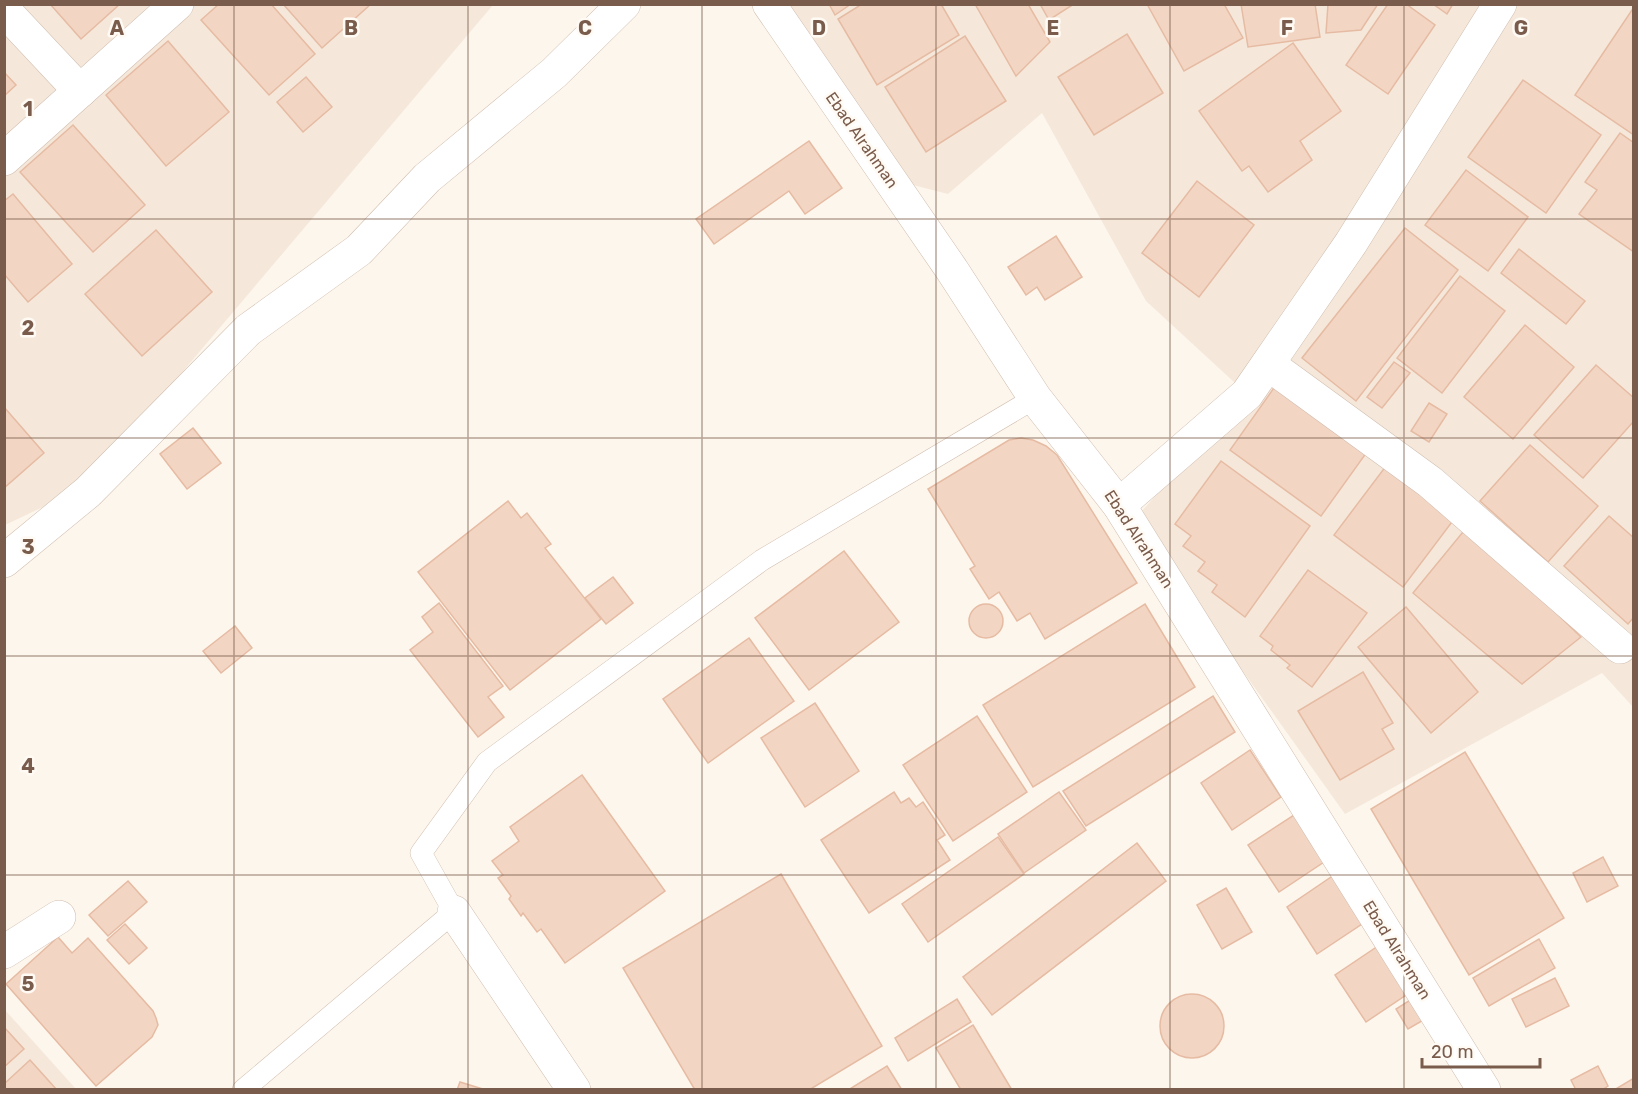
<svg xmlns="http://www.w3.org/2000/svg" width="1638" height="1094" viewBox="0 0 1638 1094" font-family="Rubik,sans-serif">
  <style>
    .residential { fill: #f5e8da }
    .building { fill: #f3d5c3; stroke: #e6bba3; stroke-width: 1.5 }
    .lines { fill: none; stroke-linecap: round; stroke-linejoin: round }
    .service-casing { stroke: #d1beb0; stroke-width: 22 }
    .minor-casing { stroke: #d1beb0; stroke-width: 34 }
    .tertiary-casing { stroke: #d1beb0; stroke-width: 34 }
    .service { stroke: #fff; stroke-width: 21 }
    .minor { stroke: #fff; stroke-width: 33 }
    .tertiary { stroke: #fff; stroke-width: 33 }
    .grid { fill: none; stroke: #7a5c4d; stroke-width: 1.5; stroke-opacity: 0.55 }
    .labels { text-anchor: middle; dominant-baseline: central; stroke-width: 5; stroke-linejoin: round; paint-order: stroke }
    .street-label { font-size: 16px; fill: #7a5c4d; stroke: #fffaf3 }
    .grid-label { font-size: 20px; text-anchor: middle; font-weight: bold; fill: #7a5c4d; stroke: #fffaf3; stroke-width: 5; stroke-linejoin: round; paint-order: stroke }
  </style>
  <rect width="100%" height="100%" fill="#fdf6ec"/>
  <g class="residential">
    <path d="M5 5H493L85 487 5 525Z"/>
    <path d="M790 5H1633V707L1602 673 1345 814 1182 586 1140 513 1247 394 1146 301 1042 113 948 194 913 185Z"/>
    <path d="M5 1010 76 1089H5Z"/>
  </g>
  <g class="building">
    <path d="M50 4H120L81 39Z"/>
    <path d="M219 4H271L315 54 269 95 201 20Z"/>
    <path d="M283 4H371L322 48Z"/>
    <path d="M829 4H851L835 15Z"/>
    <path d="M862 4H941L959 35 877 85 838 19Z"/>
    <path d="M975 4H1028L1050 42 1016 76Z"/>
    <path d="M1040 4H1074L1049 20Z"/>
    <path d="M1147 4H1224L1243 38 1184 71Z"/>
    <path d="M1241 4H1315L1320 37 1248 47Z"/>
    <path d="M1328 4H1378L1361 30 1326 33Z"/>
    <path d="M1388 4H1406L1435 25 1388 94 1346 65Z"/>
    <path d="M1433 4H1453L1447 14Z"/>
    <path d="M1634 7V135L1575 95Z"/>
    <path d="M1127 34 1163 93 1094 135 1058 77Z"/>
    <path d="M965 36 1006 101 926 152 885 87Z"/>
    <path d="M168 41 229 112 166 166 106 95Z"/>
    <path d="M1293 43 1341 111 1300 141 1312 160 1268 192 1249 166 1242 171 1199 111Z"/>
    <path d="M4 72 16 85 4 96Z"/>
    <path d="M306 77 332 107 303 132 277 102Z"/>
    <path d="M1523 80 1601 135 1546 213 1468 157Z"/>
    <path d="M73 125 145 205 93 252 20 172Z"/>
    <path d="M1620 133 1634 143V252L1579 214 1597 190 1585 182Z"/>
    <path d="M809 141 842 188 805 214 789 191 714 244 696 219Z"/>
    <path d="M1466 170 1528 217 1488 271 1425 225Z"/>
    <path d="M1197 181 1254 225 1199 297 1142 253Z"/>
    <path d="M13 194 72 264 28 302 4 274V201Z"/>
    <path d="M1405 228 1458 270 1356 401 1302 358Z"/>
    <path d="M156 230 212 292 142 356 85 294Z"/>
    <path d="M1056 236 1082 277 1045 300 1037 287 1026 295 1008 267Z"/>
    <path d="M1519 249 1585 301 1566 324 1501 273Z"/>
    <path d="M1460 276 1505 311 1442 393 1397 358Z"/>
    <path d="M1525 325 1574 367 1513 439 1464 397Z"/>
    <path d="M1394 362 1410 373 1382 408 1367 397Z"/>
    <path d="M1596 365 1634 398V421L1583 478 1534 435Z"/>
    <path d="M1281 378 1372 445 1321 516 1230 450Z"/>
    <path d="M1429 403 1447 414 1429 442 1411 431Z"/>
    <path d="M4 407 44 453 4 488Z"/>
    <path d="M193 428 221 463 187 489 160 454Z"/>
    <path d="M1021 438 1033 440 1046 446 1057 455 1137 583 1045 639 1030 613 1017 621 999 592 989 599 970 569 975 566 928 489 1009 440Z"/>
    <path d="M1530 445 1598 506 1548 562 1480 501Z"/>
    <path d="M1221 461 1310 526 1245 617 1212 592 1217 585 1198 571 1205 562 1183 546 1191 536 1175 524Z"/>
    <path d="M1386 466 1455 518 1403 587 1334 535Z"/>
    <path d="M508 501 521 518 527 513 551 544 545 548 601 619 510 690 418 572Z"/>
    <path d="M1609 516 1634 538V617L1628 624 1564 566Z"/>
    <path d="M1467 527 1581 637 1522 684 1413 593Z"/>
    <path d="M844 551 899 622 809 690 755 618Z"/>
    <path d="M1308 570 1367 613 1312 687 1287 668 1290 665 1271 650 1273 646 1260 636Z"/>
    <path d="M613 577 633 603 606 624 585 598Z"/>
    <path d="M439 603 503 686 488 697 504 717 478 737 410 650 433 632 422 617Z"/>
    <circle cx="986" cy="621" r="17"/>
    <path d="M1145 604 1195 687 1033 787 983 705Z"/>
    <path d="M1406 607 1478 692 1431 733 1358 647Z"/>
    <path d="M235 626 252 648 221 673 203 651Z"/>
    <path d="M749 638 794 701 708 763 663 699Z"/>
    <path d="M1363 672 1393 723 1382 729 1394 749 1340 780 1298 711Z"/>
    <path d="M1213 696 1235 732 1086 826 1063 791Z"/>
    <path d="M815 703 859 771 805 807 761 738Z"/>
    <path d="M977 716 1027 792 953 841 903 765Z"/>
    <path d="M1250 750 1281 797 1232 830 1201 783Z"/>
    <path d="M1465 752 1564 918 1469 975 1371 809Z"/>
    <path d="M582 775 665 891 565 963 541 929 537 932 523 913 521 916 509 899 511 896 498 878 503 875 492 861 519 841 510 827Z"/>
    <path d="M894 792 901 803 909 798 916 807 923 802 945 835 937 840 950 860 869 913 821 840Z"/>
    <path d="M1059 792 1086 830 1024 873 998 834Z"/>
    <path d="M1294 815 1324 862 1279 892 1248 845Z"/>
    <path d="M998 837 1024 874 928 942 902 904Z"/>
    <path d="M1137 843 1166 881 992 1015 963 977Z"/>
    <path d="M1603 857 1618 886 1587 902 1573 873Z"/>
    <path d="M781 874 882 1046 809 1090H695L623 968Z"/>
    <path d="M1334 875 1365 922 1317 954 1287 907Z"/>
    <path d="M128 881 147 902 108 936 89 915Z"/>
    <path d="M1226 888 1252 932 1222 949 1197 905Z"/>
    <path d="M125 924 147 948 129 964 107 940Z"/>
    <path d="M58 937 72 953 88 938 153 1011 156 1018 158 1025 152 1037 96 1086 6 984Z"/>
    <path d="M1539 939 1555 968 1489 1006 1473 978Z"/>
    <path d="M1381 944 1412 991 1366 1022 1335 975Z"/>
    <path d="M1555 978 1569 1006 1526 1027 1512 999Z"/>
    <circle cx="1192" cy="1026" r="32"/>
    <path d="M1415 997 1427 1018 1408 1029 1396 1009Z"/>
    <path d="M957 999 971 1022 908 1061 895 1038Z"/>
    <path d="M973 1025 1012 1090H961L936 1048Z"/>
    <path d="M4 1027 24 1049 4 1067Z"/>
    <path d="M30 1060 57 1090H4V1084Z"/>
    <path d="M887 1066 902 1090H848Z"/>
    <path d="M1598 1066 1608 1086 1602 1090H1576L1571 1080Z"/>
    <path d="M1634 1078V1090H1614Z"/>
    <path d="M460 1082 486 1090H457Z"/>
  </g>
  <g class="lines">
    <defs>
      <path id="service" d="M243 1090 454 912 421 853 487 762 762 560 1035 398"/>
      <g id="minor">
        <path d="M769 4 952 270 1035 398 1119 505 1484 1090"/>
        <path d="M4 10 80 91"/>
        <path d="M4 159 177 4"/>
        <path d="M1268 364 1430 482 1620 647"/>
        <path d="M4 561 88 492 248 330 359 250 427 178 554 73 624 4"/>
        <path d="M454 912 574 1090"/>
        <path d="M4 952 59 917"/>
      </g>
      <path id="tertiary" d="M1119 505 1247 394 1351 243 1500 4"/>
    </defs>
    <use href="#service" class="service-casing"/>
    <use href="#minor" class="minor-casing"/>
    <use href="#tertiary" class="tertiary-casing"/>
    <use href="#service" class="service"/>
    <use href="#minor" class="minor"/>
    <use href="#tertiary" class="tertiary"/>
  </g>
  <path class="grid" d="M234 4V1090M468 4V1090M702 4V1090M936 4V1090M1170 4V1090M1404 4V1090M4 219H1634M4 438H1634M4 656H1634M4 875H1634"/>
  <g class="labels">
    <g class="street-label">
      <text transform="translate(862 140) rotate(55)">Ebad Alrahman</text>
      <text transform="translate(1139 539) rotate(57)">Ebad Alrahman</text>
      <text transform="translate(1397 950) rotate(58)">Ebad Alrahman</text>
    </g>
  </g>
  <g class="grid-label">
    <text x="117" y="35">A</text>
    <text x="351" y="35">B</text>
    <text x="585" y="35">C</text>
    <text x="819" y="35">D</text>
    <text x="1053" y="35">E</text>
    <text x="1287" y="35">F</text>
    <text x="1521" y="35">G</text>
    <text x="28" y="116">1</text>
    <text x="28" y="335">2</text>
    <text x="28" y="554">3</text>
    <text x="28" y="773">4</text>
    <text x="28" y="991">5</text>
  </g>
  <rect width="1638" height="1094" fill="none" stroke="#7a5c4d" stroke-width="12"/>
  <path d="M1422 1058v9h118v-9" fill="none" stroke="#7a5c4d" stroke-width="3"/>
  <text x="1431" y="1058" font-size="18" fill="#7a5c4d" stroke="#fffaf3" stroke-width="4.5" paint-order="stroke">20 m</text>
</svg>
